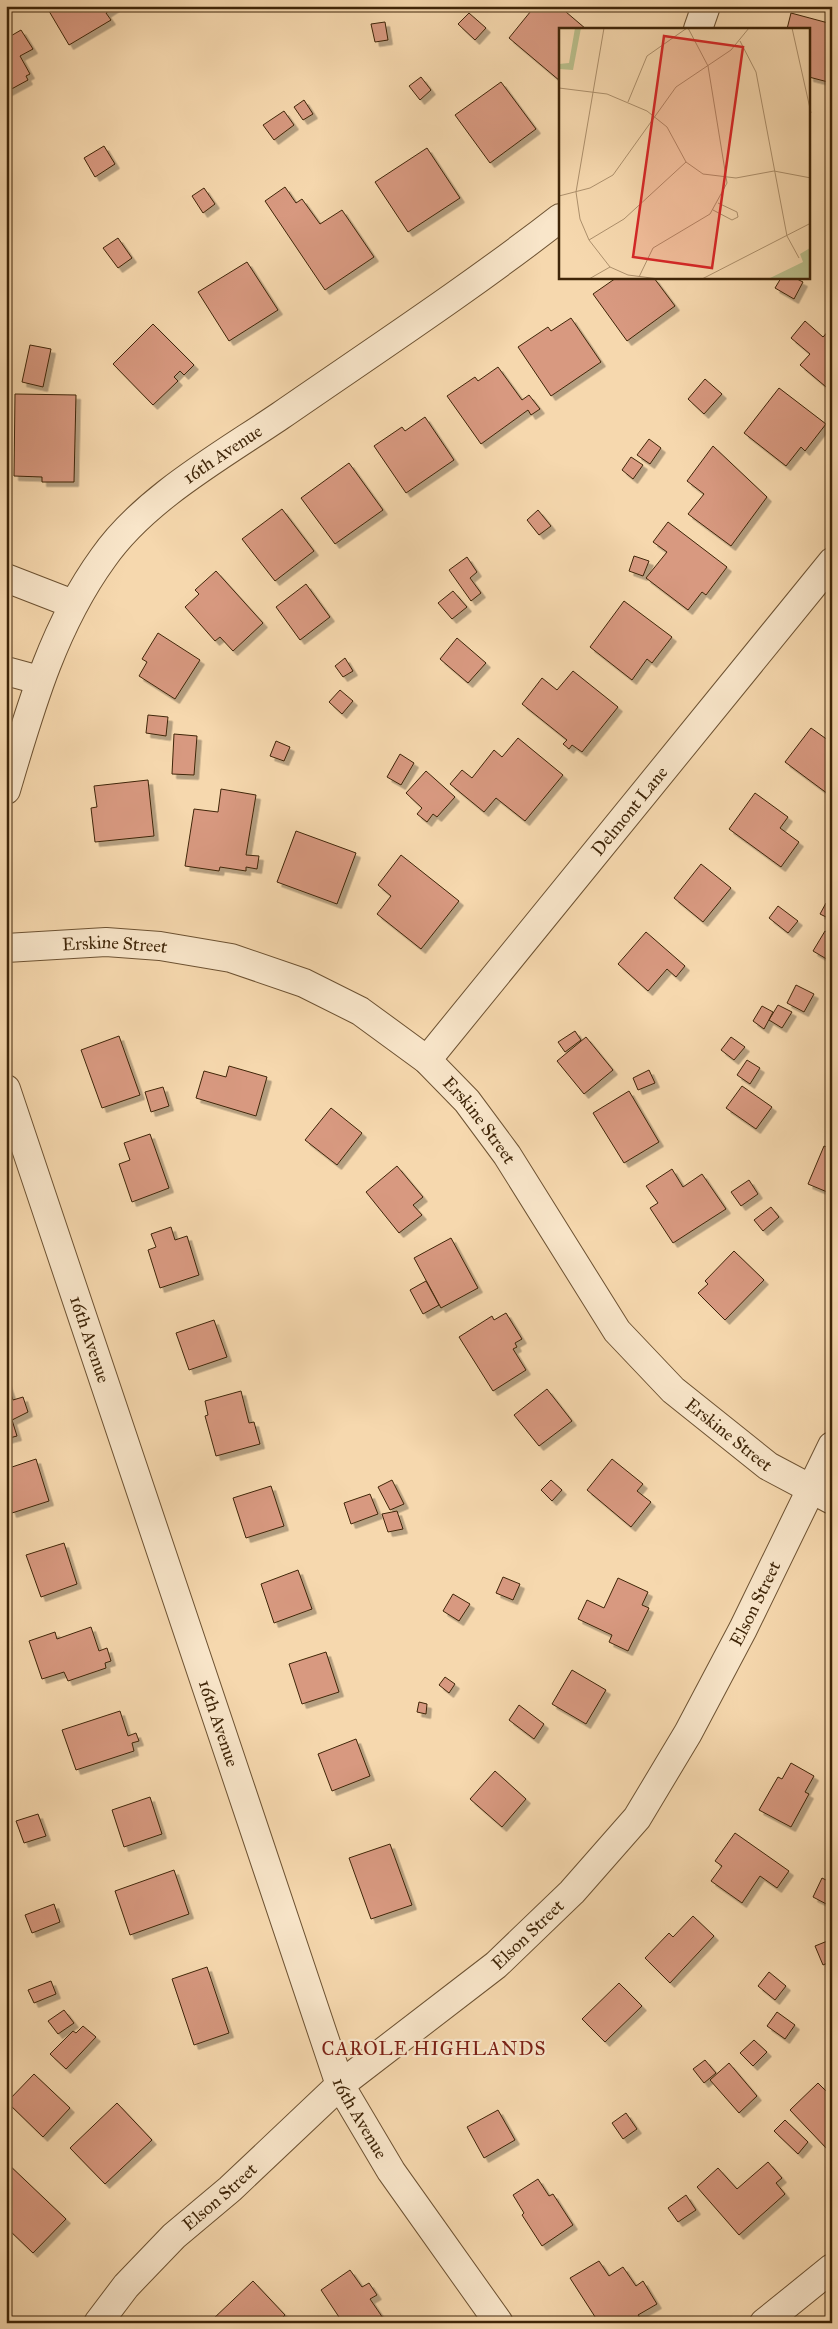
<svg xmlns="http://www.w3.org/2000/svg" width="838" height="2329" viewBox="0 0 838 2329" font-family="'IM FELL Great Primer',serif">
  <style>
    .building { fill: #d89980; stroke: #3f2508; filter: url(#shadow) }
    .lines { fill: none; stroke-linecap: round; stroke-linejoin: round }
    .minor-casing { stroke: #6d5232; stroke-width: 30 }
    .minor { stroke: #f9e6ca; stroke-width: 28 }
    .labels { text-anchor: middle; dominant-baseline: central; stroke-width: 4.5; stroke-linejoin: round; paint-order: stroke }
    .street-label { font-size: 18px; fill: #3f2508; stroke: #f9e6ca }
    .neighbourhood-label { font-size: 19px; letter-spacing: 1px; fill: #7a1f14; stroke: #f9e6ca }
    .inset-road { fill: none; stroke: #ad906c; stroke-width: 1 }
    .view { fill: #d62828; fill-opacity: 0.15; stroke: #d62828; stroke-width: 2.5 }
    .inset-edge { fill: none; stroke: #3f2508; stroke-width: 2.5 }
  </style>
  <defs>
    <filter id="shadow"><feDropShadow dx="4.5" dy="4.5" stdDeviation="0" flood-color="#0004"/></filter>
  </defs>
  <rect width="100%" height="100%" fill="#f6d8ae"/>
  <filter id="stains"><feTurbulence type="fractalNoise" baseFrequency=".004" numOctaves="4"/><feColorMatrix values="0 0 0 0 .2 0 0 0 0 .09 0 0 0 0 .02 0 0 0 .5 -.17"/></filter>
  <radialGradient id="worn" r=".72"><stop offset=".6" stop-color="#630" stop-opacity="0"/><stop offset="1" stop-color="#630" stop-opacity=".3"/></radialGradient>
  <g class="building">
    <path d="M46 6H114L115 7 106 13 111 20 69 45Z"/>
    <path d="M535 6H559L586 29H560V81L509 38Z"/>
    <path d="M469 13 486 28 475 40 458 24Z"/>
    <path d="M791 13 832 24V66L828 82 809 77V29H787Z"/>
    <path d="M385 22 388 40 375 42 371 24Z"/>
    <path d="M21 30 33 49 20 56 30 74 26 76 28 80 6 92V31L9 37Z"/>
    <path d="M421 77 431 90 420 100 409 86Z"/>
    <path d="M501 82 536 129 490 163 455 115Z"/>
    <path d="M304 100 313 114 303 120 294 107Z"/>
    <path d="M284 111 294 125 274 140 263 125Z"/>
    <path d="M104 146 115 164 95 177 84 158Z"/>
    <path d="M427 148 460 198 408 232 375 182Z"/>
    <path d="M285 187 296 203 302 199 320 224 342 210 374 257 325 290 265 201Z"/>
    <path d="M204 188 215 204 203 213 192 196Z"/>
    <path d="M118 238 132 258 118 268 103 248Z"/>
    <path d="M247 262 278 310 229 341 198 292Z"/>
    <path d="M616 278H654L675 306 627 341 593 294Z"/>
    <path d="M781 278H795L803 282 794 299 775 288Z"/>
    <path d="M571 318 601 362 551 396 518 347 548 327 551 331Z"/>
    <path d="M805 321 823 337 832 327V392L800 365 810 354 791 338Z"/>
    <path d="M153 324 194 365 184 375 180 371 174 377 178 381 153 405 113 364Z"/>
    <path d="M30 345 51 349 43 387 22 382Z"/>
    <path d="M498 367 522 400 529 395 540 409 531 415 528 410 481 444 447 396 475 377 478 381Z"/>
    <path d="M705 379 722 394 704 414 688 399Z"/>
    <path d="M779 388 826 424 805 451 801 447 786 466 744 433Z"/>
    <path d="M15 394 76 395 74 482H42V477L14 476Z"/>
    <path d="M425 417 454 460 406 493 374 446 402 427 405 431Z"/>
    <path d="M649 439 661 448 650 464 637 455Z"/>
    <path d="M713 446 767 497 731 546 688 514 704 494 687 481Z"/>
    <path d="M631 457 643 465 633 479 622 470Z"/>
    <path d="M349 463 383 510 335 544 301 498Z"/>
    <path d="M282 509 314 551 275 581 242 539Z"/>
    <path d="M538 510 551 526 539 535 527 520Z"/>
    <path d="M668 522 727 567 706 595 702 592 688 610 646 578 667 552 653 542Z"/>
    <path d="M634 556 649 561 643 576 629 571Z"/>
    <path d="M467 557 477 572 470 578 481 593 471 601 449 570Z"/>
    <path d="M216 571 263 623 233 651 220 637 215 641 185 607 199 594 195 590Z"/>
    <path d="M306 584 330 617 300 640 276 607Z"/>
    <path d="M453 591 467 607 452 619 438 603Z"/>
    <path d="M624 601 672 637 652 663 647 659 632 680 590 647Z"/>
    <path d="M158 633 200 660 175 699 139 676 147 662 142 659Z"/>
    <path d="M457 638 486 663 468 683 440 659Z"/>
    <path d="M345 658 353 671 343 677 335 666Z"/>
    <path d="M573 671 618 707 582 752 572 745 569 749 563 744 567 740 522 704 542 678 557 690Z"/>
    <path d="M340 690 353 701 342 714 329 702Z"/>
    <path d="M148 715 168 717 166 736 146 733Z"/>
    <path d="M811 728 832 743V797L785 762Z"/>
    <path d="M174 734 197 736 194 775 172 774Z"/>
    <path d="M518 738 563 775 525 821 496 798 484 812 450 784 462 770 472 778 494 750 502 757Z"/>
    <path d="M276 741 290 747 284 761 270 756Z"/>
    <path d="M400 754 414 763 401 785 387 777Z"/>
    <path d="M426 771 455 797 437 817 433 814 427 822 417 814 422 808 406 793Z"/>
    <path d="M148 780 154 836 95 842 91 808 97 807 94 786Z"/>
    <path d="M221 789 256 795 246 855 259 856 257 869 246 867V871L220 867 219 871 185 866 194 809 218 812Z"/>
    <path d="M755 793 788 817 780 828 799 842 781 867 729 829Z"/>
    <path d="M296 831 356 853 337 904 277 882Z"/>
    <path d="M401 855 459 901 421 949 377 914 391 896 378 885Z"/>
    <path d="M701 864 731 888 703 922 674 898Z"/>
    <path d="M826 903 832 906V920L820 914Z"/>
    <path d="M778 906 798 921 788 933 769 918Z"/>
    <path d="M825 931 832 935 830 961 813 951Z"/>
    <path d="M646 932 685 966 676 977 667 969 648 991 618 964Z"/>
    <path d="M796 985 814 994 804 1012 787 1003Z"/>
    <path d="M778 1005 792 1012 782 1028 769 1020Z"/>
    <path d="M762 1006 773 1012 764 1029 753 1021Z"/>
    <path d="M575 1031 581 1040 565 1052 558 1042Z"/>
    <path d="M119 1036 140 1095 102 1108 81 1050Z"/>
    <path d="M586 1037 613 1070 584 1094 557 1061Z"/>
    <path d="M731 1037 745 1047 734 1060 721 1050Z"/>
    <path d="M747 1060 760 1068 750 1084 737 1075Z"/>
    <path d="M229 1066 267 1077 256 1116 196 1098 204 1071 226 1077Z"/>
    <path d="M649 1070 655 1083 638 1090 633 1078Z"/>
    <path d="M742 1086 772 1107 756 1129 726 1108Z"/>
    <path d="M163 1087 169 1106 151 1112 145 1092Z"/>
    <path d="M629 1091 659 1142 624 1163 593 1113Z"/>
    <path d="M331 1108 362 1133 337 1165 305 1140Z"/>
    <path d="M150 1134 169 1188 132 1202 119 1164 130 1160 124 1143Z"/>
    <path d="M824 1146 832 1149V1194L808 1184Z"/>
    <path d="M397 1166 423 1197 413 1205 422 1215 399 1233 366 1192Z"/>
    <path d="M672 1169 683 1187 702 1174 726 1209 673 1243 650 1208 658 1203 646 1186Z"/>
    <path d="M749 1180 758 1194 741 1206 731 1192Z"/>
    <path d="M771 1207 779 1217 763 1231 754 1220Z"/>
    <path d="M171 1227 175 1240 187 1236 199 1275 160 1288 148 1250 156 1247 151 1234Z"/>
    <path d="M451 1238 478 1288 441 1308 414 1258Z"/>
    <path d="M734 1251 764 1280 725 1320 698 1293 708 1284 705 1281Z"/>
    <path d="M426 1281 439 1305 423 1314 410 1290Z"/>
    <path d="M506 1313 522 1339 515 1343 517 1347 513 1349 526 1370 493 1391 459 1337 492 1316 494 1320Z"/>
    <path d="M214 1320 227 1357 189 1370 176 1333Z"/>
    <path d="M6 1380 13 1400 23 1397 28 1412 12 1420 17 1436 6 1439Z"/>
    <path d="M547 1389 572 1421 539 1446 514 1415Z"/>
    <path d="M241 1391 249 1423 254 1422 260 1444 216 1456 205 1416 208 1415 205 1401Z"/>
    <path d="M36 1459 49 1501 12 1513 6 1495V1469Z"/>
    <path d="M612 1459 643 1484 637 1491 651 1502 631 1527 587 1490Z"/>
    <path d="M392 1480 404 1504 390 1510 378 1487Z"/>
    <path d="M551 1480 562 1490 552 1501 541 1490Z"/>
    <path d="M271 1486 284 1526 246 1538 233 1498Z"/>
    <path d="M370 1494 378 1514 351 1524 344 1503Z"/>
    <path d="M397 1511 403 1529 388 1532 382 1514Z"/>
    <path d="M64 1543 77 1584 41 1597 26 1555Z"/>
    <path d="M298 1570 312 1609 274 1623 261 1584Z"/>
    <path d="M503 1577 520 1584 513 1600 496 1593Z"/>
    <path d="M618 1578 648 1592 642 1605 649 1608 628 1651 609 1642 612 1635 578 1619 587 1600 604 1608Z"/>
    <path d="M453 1594 470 1604 459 1621 443 1611Z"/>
    <path d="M91 1627 99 1651 107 1648 111 1661 105 1663 106 1668 68 1681 64 1672 42 1679 29 1641 55 1632 57 1639Z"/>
    <path d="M326 1652 339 1692 302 1704 289 1664Z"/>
    <path d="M572 1670 606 1690 586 1724 552 1704Z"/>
    <path d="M445 1677 455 1684 449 1693 439 1685Z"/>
    <path d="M419 1702 427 1704 426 1714 417 1712Z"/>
    <path d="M519 1705 544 1724 534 1739 509 1720Z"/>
    <path d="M120 1711 128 1736 136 1733 139 1741 132 1743 134 1751 76 1770 62 1730Z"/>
    <path d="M356 1739 370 1776 332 1791 318 1754Z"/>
    <path d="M791 1763 814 1776 805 1792 809 1794 791 1827 759 1810 778 1777 782 1779Z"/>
    <path d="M495 1771 526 1799 502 1827 470 1799Z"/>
    <path d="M150 1797 162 1834 124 1847 112 1810Z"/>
    <path d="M38 1814 46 1836 24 1843 16 1821Z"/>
    <path d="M735 1833 789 1871 777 1888 760 1876 742 1903 711 1881 722 1866 715 1861Z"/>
    <path d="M390 1844 412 1905 371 1919 349 1858Z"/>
    <path d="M174 1870 189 1914 130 1935 115 1891Z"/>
    <path d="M822 1878 832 1883V1907L813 1897Z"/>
    <path d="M54 1904 60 1922 32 1933 25 1915Z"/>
    <path d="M693 1916 714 1936 670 1983 645 1958 669 1933 673 1937Z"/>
    <path d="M830 1940 832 1961 823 1965 815 1946Z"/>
    <path d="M207 1967 229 2033 194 2045 172 1979Z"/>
    <path d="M769 1972 786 1986 775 2000 758 1986Z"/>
    <path d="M51 1981 56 1994 34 2003 28 1990Z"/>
    <path d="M619 1983 642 2006 605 2042 582 2019Z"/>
    <path d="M64 2010 74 2023 58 2034 48 2021Z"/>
    <path d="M777 2012 795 2025 785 2039 767 2026Z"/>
    <path d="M83 2026 96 2037 66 2069 50 2054 73 2031 76 2033Z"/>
    <path d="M754 2040 767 2052 753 2066 740 2053Z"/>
    <path d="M705 2060 716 2073 704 2083 693 2069Z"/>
    <path d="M729 2063 757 2096 739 2113 710 2080Z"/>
    <path d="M34 2074 70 2108 43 2137 7 2102Z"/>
    <path d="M818 2083 832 2097V2147L828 2150 790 2110Z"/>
    <path d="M117 2103 152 2140 105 2184 70 2148Z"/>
    <path d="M498 2110 515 2140 484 2158 467 2127Z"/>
    <path d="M626 2113 637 2129 623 2139 612 2123Z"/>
    <path d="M785 2120 808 2142 798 2154 774 2131Z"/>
    <path d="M6 2162 66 2219 33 2253 6 2227Z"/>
    <path d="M768 2162 782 2178 776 2183 785 2194 739 2235 697 2187 718 2168 737 2189Z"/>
    <path d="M538 2179 549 2196 553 2194 573 2225 542 2246 522 2215 524 2213 513 2195Z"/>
    <path d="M686 2195 696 2210 678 2222 668 2208Z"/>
    <path d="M599 2261 609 2276 623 2267 636 2286 643 2281 657 2304 638 2315 641 2319 636 2323H599L570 2278Z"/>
    <path d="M350 2270 362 2287 369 2283 377 2295 370 2299 385 2321 382 2323H343L321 2290Z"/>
    <path d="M253 2281 285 2315 277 2323H213L212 2320Z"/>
  </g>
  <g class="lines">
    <defs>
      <g id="minor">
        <path d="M698 29 706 6"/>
        <path d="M6 578 73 604"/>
        <path d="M6 671 39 680"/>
        <path id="s1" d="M6 790C30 709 53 627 103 558 144 499 221 456 280 416 374 351 470 288 560 218"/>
        <path id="s2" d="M6 948 106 942 160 946 231 958 304 983 360 1011 427 1060 467 1101 507 1155 617 1331 673 1390 768 1466 832 1500"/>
        <path id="s3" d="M427 1060 832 562"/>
        <path id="s4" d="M6 1089 340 2085 391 2171 499 2323"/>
        <path id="s5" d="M98 2323 126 2286 174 2236 230 2189 340 2085 496 1965 572 1892 637 1818 688 1733 743 1629 832 1446"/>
        <path d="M764 2323 832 2268"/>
      </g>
    </defs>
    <use href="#minor" class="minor-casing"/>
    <use href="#minor" class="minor"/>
  </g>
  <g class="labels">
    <g class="street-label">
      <text stroke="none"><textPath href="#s1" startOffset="412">16th Avenue</textPath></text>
      <text stroke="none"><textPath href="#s3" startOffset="321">Delmont Lane</textPath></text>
      <text stroke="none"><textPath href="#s2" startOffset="109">Erskine Street</textPath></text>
      <text stroke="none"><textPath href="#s2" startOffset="529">Erskine Street</textPath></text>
      <text stroke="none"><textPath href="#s4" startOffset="264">16th Avenue</textPath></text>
      <text stroke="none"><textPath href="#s2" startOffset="934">Erskine Street</textPath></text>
      <text stroke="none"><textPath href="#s5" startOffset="986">Elson Street</textPath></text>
      <text stroke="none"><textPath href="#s4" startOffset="669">16th Avenue</textPath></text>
      <text stroke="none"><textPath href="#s5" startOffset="581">Elson Street</textPath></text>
      <text stroke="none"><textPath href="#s4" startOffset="1089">16th Avenue</textPath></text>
      <text stroke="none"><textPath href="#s5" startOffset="176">Elson Street</textPath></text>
    </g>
    <g class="neighbourhood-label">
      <text x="434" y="2048">CAROLE HIGHLANDS</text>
    </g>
  </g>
  <g transform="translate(559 28)">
    <rect width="251" height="251" fill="#f6d8ae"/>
    <path d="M16 0H22L14 42 0 41V36L10 35ZM251 220V251H209L244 234 241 226Z" fill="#babf8c"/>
    <path class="inset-road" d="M45 0 17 164 21 191 30 212 51 239 69 247 100 251M233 0 252 85M181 13 197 44 228 208 240 230M0 60 48 66 88 83 108 99 127 134 144 146 177 150 215 143 252 150M69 74 88 28 128 0M0 168 31 160 54 147 117 59 172 22 190 0M154 182 173 192 179 189 178 184 159 175M30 212 65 191 127 134M80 249 94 220 151 186 168 155 149 38 129 0M30 251 51 239M143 251 252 195"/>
    <path class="view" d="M105 8 184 19 153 240 74 229Z"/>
    <rect width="251" height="251" class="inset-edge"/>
  </g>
  <rect width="838" height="2329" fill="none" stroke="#f6d8ae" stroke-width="25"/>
  <rect x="8" y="8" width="823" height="2314" fill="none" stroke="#3f2508" stroke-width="2.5"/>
  <rect x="12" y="12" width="813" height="2304" fill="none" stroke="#3f2508"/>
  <rect width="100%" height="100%" filter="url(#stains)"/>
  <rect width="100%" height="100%" fill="url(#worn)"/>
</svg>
